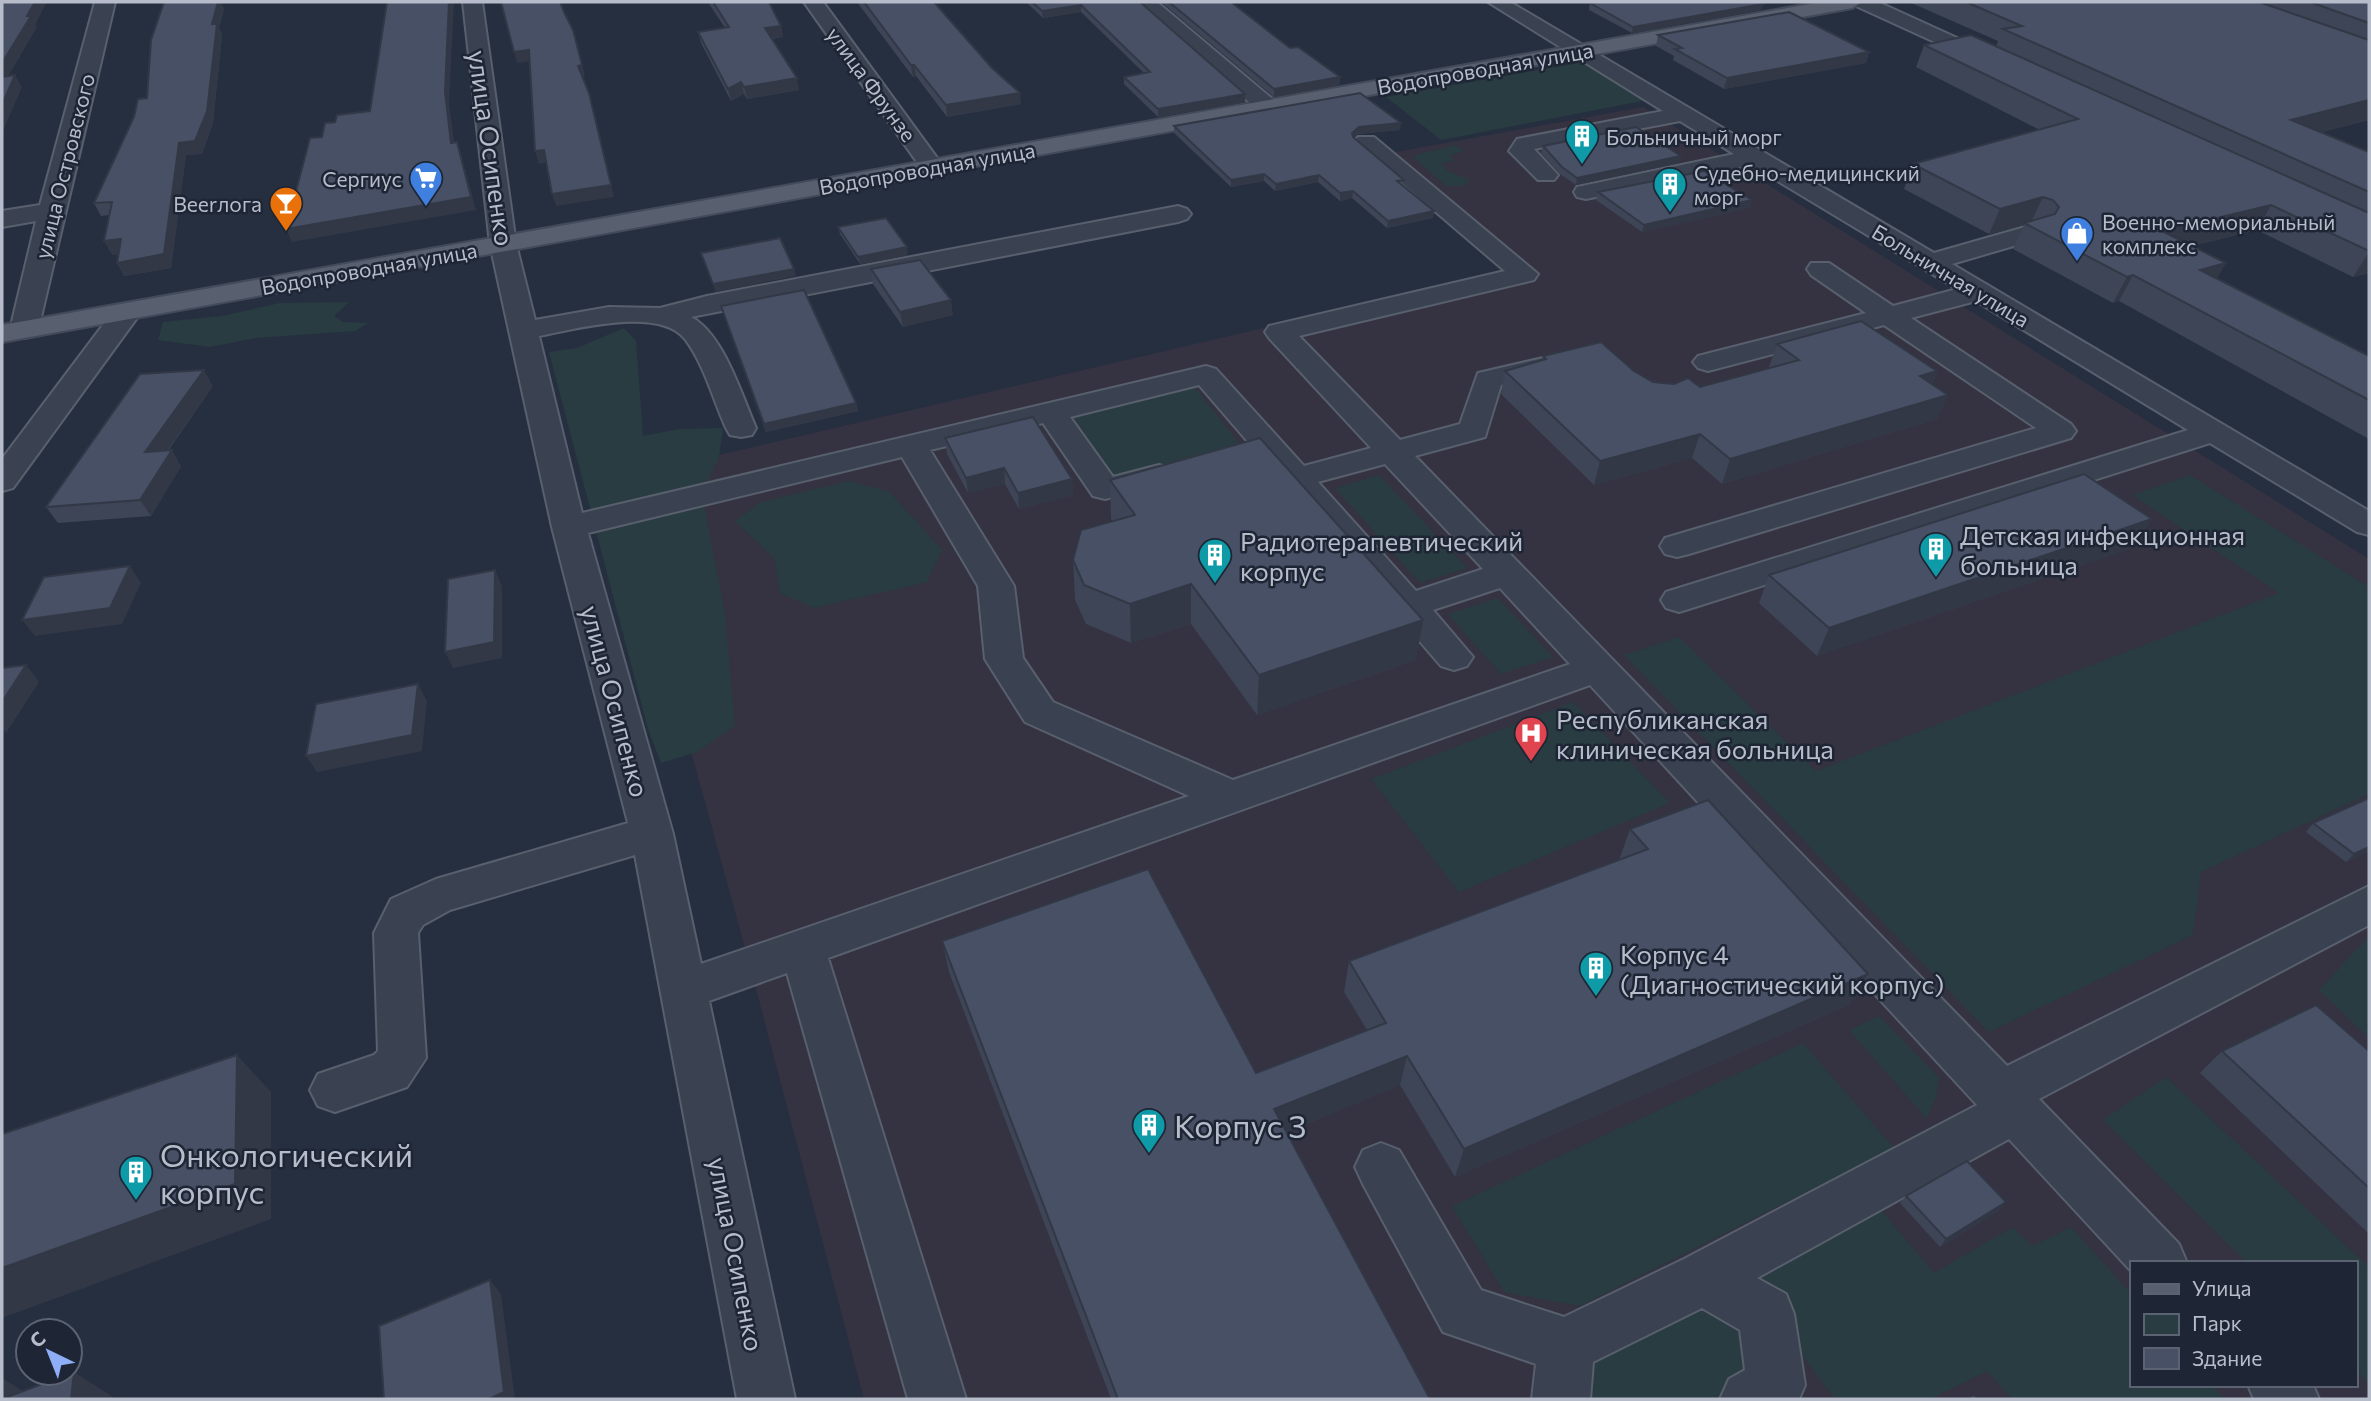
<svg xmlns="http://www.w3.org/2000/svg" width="2371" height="1401" viewBox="0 0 2371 1401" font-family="Commissioner,sans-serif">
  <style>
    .medical { fill: #353241; fill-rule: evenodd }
    .green { fill: #283c41 }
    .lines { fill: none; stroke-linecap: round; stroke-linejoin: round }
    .minor-casing { stroke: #585f6d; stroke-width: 4 }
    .major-casing { stroke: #434a59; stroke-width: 4 }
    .minor { fill: #3a4150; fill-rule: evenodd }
    .major { fill: #586070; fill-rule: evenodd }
    .wall { fill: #3d4556 }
    .shaded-wall { fill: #323846 }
    .building { fill: #475064; stroke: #323846; stroke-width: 2 }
    .labels { text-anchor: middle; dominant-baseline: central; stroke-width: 5; stroke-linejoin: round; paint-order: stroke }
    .far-street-label { font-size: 21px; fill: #b6bcca; stroke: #1e2635 }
    .far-poi-label { font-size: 21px; fill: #b6bcca; stroke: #1e2635; text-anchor: start }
    .street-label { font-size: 26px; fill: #b6bcca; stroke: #1e2635 }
    .poi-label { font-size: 26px; fill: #b6bcca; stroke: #1e2635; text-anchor: start }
    .near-poi-label { font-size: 32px; fill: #b6bcca; stroke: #1e2635; text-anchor: start }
  </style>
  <rect width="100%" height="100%" fill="#262f40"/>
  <path class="medical" d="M1643 107 2369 559V1399H864L750 966 616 479 1508 271 1374 156ZM2131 1263H2355V1385H2131Z"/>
  <g class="green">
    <path d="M1584 62 1647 100 1441 140 1386 97Z"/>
    <path d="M1456 145 1464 151 1451 155 1453 161 1441 163 1448 171 1470 180 1463 186H1446L1412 156Z"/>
    <path d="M349 302 334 316 343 322 368 323 355 331 256 338 210 347 158 340 163 322 222 316 280 303Z"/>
    <path d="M624 328 636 341 643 436 679 429 723 428 719 457 702 494 725 613 735 726 697 752 661 763 648 729 549 352 577 348Z"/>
    <path d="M1188 379 1241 446 1114 478 1067 407Z"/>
    <path d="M1379 475 1467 568 1420 583 1335 488Z"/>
    <path d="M2190 475 2369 587V794L2201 872 2193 935 1989 1032 1624 655 1679 637 1816 771 2279 593 2132 495Z"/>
    <path d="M849 481 890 492 942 550 927 582 814 608 780 593 774 558 735 521 761 502Z"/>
    <path d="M1498 598 1553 657 1501 674 1448 614Z"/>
    <path d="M1573 702 1670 803 1459 892 1371 779Z"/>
    <path d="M2366 939H2369V1038L2319 990Z"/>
    <path d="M1879 1016 1939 1078 1936 1098 1926 1118 1849 1030Z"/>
    <path d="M1803 1043 1894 1148 1580 1306 1504 1292 1452 1206Z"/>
    <path d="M2166 1077 2369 1267V1384L2355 1370V1263H2247L2103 1120Z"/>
    <path d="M1880 1209 1934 1273 2013 1227 2032 1246 2071 1227 2131 1294V1385H2212L2224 1399H2012L1987 1371 1930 1399H1835L1743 1277Z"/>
    <path d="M1703 1278 1766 1314 1776 1385 1749 1399H1561L1566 1346Z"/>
  </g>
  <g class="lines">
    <defs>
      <g id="minor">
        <path d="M95 2H115L38 330 34 336 24 338 14 336 10 330 36 221 2 227V211L40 205Z"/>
        <path d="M463 2H482L516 244 535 320 609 307 660 308 707 296 1178 206 1187 209 1191 214 1187 219 1178 222 691 317C723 333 742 396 756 428L752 435 741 437 730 435 726 428C713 399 704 364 685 339 659 306 574 329 539 336L582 513 1206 366 1216 369 1304 466 1371 448 1269 338 1265 332 1269 326 1505 271 1354 142 1358 137H1374L1538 274 1534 280 1299 336 1400 440 1460 424 1478 373 1556 355 1566 358 1571 364 1566 370 1501 385 1485 437 1415 456 2007 1066 2369 886V925L2039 1099 2179 1244 2187 1263H2131V1271L2009 1139 1757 1278 1786 1294 1794 1314 1805 1385 1799 1399H1720L1729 1379 1745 1370 1740 1330 1702 1308 1593 1362 1590 1399H1532L1536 1364 1443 1332 1363 1184 1355 1167 1363 1150 1381 1143 1399 1150 1481 1290 1564 1317 1684 1259 1977 1105 1590 685 828 958 966 1399H908L787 973 709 1001 795 1399H737L635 855 450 910 423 925 418 933 426 1058 407 1087 335 1112 318 1106 310 1090 318 1074 374 1055 378 1051 374 933 391 899 436 879 628 823 552 527 490 244ZM1199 385 1441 666 1454 670 1467 666 1473 657 1433 610 1500 588 1570 664 1233 780 1053 702 1023 658 1014 586 930 450 1043 423 1093 496 1105 499 1170 482 1175 475 1170 468 1159 465 1113 477 1070 417ZM902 457 978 586 985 659 1025 722 1189 796 701 964 673 834 588 533ZM1385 464 1483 569 1416 591 1318 482Z"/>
        <path d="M804 2H823L940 162 944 167 940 172H924Z"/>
        <path d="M1137 2H1157L1276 102 1279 107 1276 112H1260Z"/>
        <path d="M1488 2H1510L1934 253 2032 225 2041 228 2045 233 2041 238 1952 264 2369 511V535L2357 532 2210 443 1692 608 1679 612 1666 608 1661 600 1666 592 2188 430 1976 301 1911 318 2071 424 2076 431 2071 438 1689 554 1677 557 1665 554 1660 546 1665 538 2036 428 1884 325 1708 371 1698 368 1693 362 1698 356 1866 313 1811 275 1807 269 1811 263H1829L1893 306 1957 289 1751 165 1586 199 1577 197 1574 192 1577 187 1734 154 1680 121 1534 149 1558 175 1554 180H1538L1509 151 1517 139 1663 111Z"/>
        <path d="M1853 2H1878L2001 58 2004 62 2001 66H1987L1856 6Z"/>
        <path d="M128 303 138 305 142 311 13 488 2 491V459L118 305Z"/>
        <path d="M2248 1385H2313L2319 1399H2254Z"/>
      </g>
      <path id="major" d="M1821 2H1862L1852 8 2 342V325Z"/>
    </defs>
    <use href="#minor" class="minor-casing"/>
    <use href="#major" class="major-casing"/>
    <use href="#minor" class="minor"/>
    <use href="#major" class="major"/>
  </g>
  <g class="wall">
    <path d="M164 2H221L224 9 219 28 222 35 213 123 202 154 186 155 171 268 124 276 117 263 118 254 112 255 109 215 101 216 94 203 147 98Z"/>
    <path d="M708 2H769L781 26 783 37 772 39 799 90 747 99 744 94 731 101 701 43 698 32 725 28Z"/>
    <path d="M857 2H934L1021 104 947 117 916 76 913 77Z"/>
    <path d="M1026 2H1140L1245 102 1158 117 1124 84V77L1144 73 1081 12 1043 18Z"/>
    <path d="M1161 2H1231L1290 48 1340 77 1339 85 1274 97Z"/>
    <path d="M1909 2H2369V120L2322 132 2369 152V273L2353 277 2257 230 2192 246 2217 278 2369 356V439L2119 301 2113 303 2013 249 2024 225 1989 234 1904 189 1913 164 2040 130 1916 67 1924 45 1996 47 1998 41Z"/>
    <path d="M1590 3 1763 4 1761 10 1632 33 1589 10Z"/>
    <path d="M1658 35 1869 52 1866 63 1724 89 1673 60 1674 56 1656 46Z"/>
    <path d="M1174 126 1400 130 1358 134 1354 138 1403 186 1434 211 1433 218 1387 228 1352 198 1340 201 1318 182 1275 191 1264 181 1231 187 1174 133Z"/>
    <path d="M1543 146 1681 156 1679 163 1576 185 1560 174 1541 153Z"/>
    <path d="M1598 192 1752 200 1749 208 1642 232 1596 200Z"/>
    <path d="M838 227 908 255 860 264 840 234Z"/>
    <path d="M871 269 953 315 903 327 873 284Z"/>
    <path d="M721 306 856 403 858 411 766 432Z"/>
    <path d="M1777 344 1937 371 1932 384 1948 395 1937 419 1722 484 1692 458 1594 485 1501 394 1505 371 1542 360 1543 356 1653 382 1700 387 1770 368 1769 367Z"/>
    <path d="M213 386 168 451 181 466 151 516 58 523 46 507Z"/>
    <path d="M945 438 1072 479 1073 495 1019 509 1005 484 968 493 947 454Z"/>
    <path d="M1110 480 1423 620 1416 660 1257 715 1191 624 1131 643 1086 624 1075 600 1073 560 1113 521 1111 519Z"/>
    <path d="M2135 547 1817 656 1759 603 1769 575Z"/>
    <path d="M2369 798V851L2346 862 2306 832 2313 823Z"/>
    <path d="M1630 829 1868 974 1849 1005 1455 1177 1400 1085 1287 1132 1430 1399H1111L949 972 942 941 1256 1073 1367 1030 1344 992 1349 961 1619 860Z"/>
    <path d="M2222 1051H2369V1234L2200 1073Z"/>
    <path d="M1906 1196 2006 1202 2000 1210 1940 1247 1900 1203Z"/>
  </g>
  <g class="shaded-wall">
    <path d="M35 2H47L35 25 37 27 2 87V63Z"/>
    <path d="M214 2H221L224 9 219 28 222 35 213 123 202 154 186 155 171 268 124 276 117 263 179 143 212 24Z"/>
    <path d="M449 2H454L449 104 456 155 451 143 445 92Z"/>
    <path d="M1763 4 1761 10 1632 33 1633 27Z"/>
    <path d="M1081 5V12L1043 18 1042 11Z"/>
    <path d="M781 26 783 37 767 39 765 28Z"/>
    <path d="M573 30 577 41 585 77H582L578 66Z"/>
    <path d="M529 50 532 61 517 63 514 52Z"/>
    <path d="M1869 52 1866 63 1724 89 1727 78Z"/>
    <path d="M911 65H914L916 76 913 77Z"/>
    <path d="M15 75 22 87 2 133V105Z"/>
    <path d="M1340 77 1339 85 1274 97V89Z"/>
    <path d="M797 78 799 90 747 99 744 87Z"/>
    <path d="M741 82 744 94 731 101 728 89Z"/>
    <path d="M589 93 614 197 556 206 552 194Z"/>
    <path d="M1020 93 1021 104 947 117 946 105Z"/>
    <path d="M1245 94V102L1158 117V109Z"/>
    <path d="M2369 100V120L2278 144 2291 120Z"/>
    <path d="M1401 123 1400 130 1358 134 1351 140 1352 133 1359 127Z"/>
    <path d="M457 142 461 154 476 210 292 242 286 229Z"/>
    <path d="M544 150 548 162 539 164 535 151Z"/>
    <path d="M1681 156 1679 163 1576 185 1577 178Z"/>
    <path d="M1264 174V181L1231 187V180Z"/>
    <path d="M1319 175 1318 182 1275 191 1276 184Z"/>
    <path d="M1353 191 1352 198 1340 201V193Z"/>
    <path d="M2043 197 2031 222 2024 223V225L1989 234 2000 209Z"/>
    <path d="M1752 200 1749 208 1642 232 1644 225Z"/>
    <path d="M2271 205 2257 230 2149 257 2162 231Z"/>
    <path d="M1434 211 1433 218 1387 228 1388 221Z"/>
    <path d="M121 239 129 252 112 255 104 241Z"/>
    <path d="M907 247 908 255 860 264 858 257Z"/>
    <path d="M2369 252V273L2353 277Z"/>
    <path d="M2226 263 2211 289 2200 270Z"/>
    <path d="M794 269 796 276 715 292 713 284Z"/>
    <path d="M2133 275 2119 301 2113 303 2127 277Z"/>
    <path d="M951 300 953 315 903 327 900 312Z"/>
    <path d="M204 370 213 386 155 468 145 452Z"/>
    <path d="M1937 371 1927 395 1920 376Z"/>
    <path d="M1948 395 1937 419 1722 484 1730 459Z"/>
    <path d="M856 403 858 411 766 432 764 424Z"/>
    <path d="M1700 434 1692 458 1594 485 1600 461Z"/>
    <path d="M172 450 181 466 151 516 140 500Z"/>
    <path d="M1004 468 1005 484 968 493 966 478Z"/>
    <path d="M1072 479 1073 495 1019 509 1018 493Z"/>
    <path d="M2152 519 2135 547 1817 656 1829 628Z"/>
    <path d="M130 566 141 583 122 624 35 636 22 620Z"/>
    <path d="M495 570 502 586V658L453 668 445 652Z"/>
    <path d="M1191 584V624L1131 643 1130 604Z"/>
    <path d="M1423 620 1416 660 1257 715 1259 675Z"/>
    <path d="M26 665 39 682 6 733 2 728V702Z"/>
    <path d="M418 684 427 701 422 751 317 772 306 756Z"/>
    <path d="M2369 847V851L2346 862 2354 854Z"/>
    <path d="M1868 974 1849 1005 1455 1177 1464 1149Z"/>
    <path d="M237 1055 271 1092V1219L2 1318V1268Z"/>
    <path d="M1407 1056 1400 1085 1272 1138 1274 1109Z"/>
    <path d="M2006 1202 2000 1210 1940 1247 1946 1239Z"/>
    <path d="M490 1280 501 1294 515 1399H489Z"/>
    <path d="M74 1372 116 1399H71Z"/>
    <path d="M2 1378 31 1396 2 1399Z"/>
  </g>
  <g class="building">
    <path d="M2 2H35L27 16H31L2 63Z"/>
    <path d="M164 2H218L212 24H217L207 111 195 141 179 143 164 254 117 263 121 239 104 241 112 202 94 203 134 117 138 99 147 98 151 40Z"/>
    <path d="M387 2H449L445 92 451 143 457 142 471 197 286 229 310 138 322 137 325 123 335 122 337 115 370 111Z"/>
    <path d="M501 2H560L564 12 573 30 582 65 578 66 589 93 611 185 552 194 544 150 535 151 529 50 514 52Z"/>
    <path d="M713 2H769L781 26 765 28 797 78 744 87 741 82 728 89 698 32 729 27Z"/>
    <path d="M864 2H934L992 68 1020 93 946 105 914 65H911Z"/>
    <path d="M1032 2H1140L1245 94 1158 109 1124 77 1150 72 1081 5 1042 11Z"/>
    <path d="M1169 2H1231L1290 48 1298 47 1340 77 1274 89Z"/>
    <path d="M1599 2H1759L1763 4 1633 27 1590 3Z"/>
    <path d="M1966 2H2259L2369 40V100L2291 120 2369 152V192L2003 29 2022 26Z"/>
    <path d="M2310 2H2369V23Z"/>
    <path d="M1789 12 1869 52 1727 78 1675 49 1682 48 1658 35Z"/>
    <path d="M1971 35 2369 213V251L2271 205 2162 231 2226 263 2200 270 2369 356V400L2133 275 2127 277 2024 223 2055 214 2059 207 2053 200 2043 197 2000 209 1913 164 2078 119 1924 45Z"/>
    <path d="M15 75 2 105V77Z"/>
    <path d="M1360 93 1401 123 1359 127 1352 133 1353 137 1404 180 1397 181 1434 211 1388 221 1353 191 1340 193 1319 175 1276 184 1264 174 1231 180 1174 126Z"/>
    <path d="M1636 127 1681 156 1577 178 1562 167 1543 146Z"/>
    <path d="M1704 171 1752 200 1644 225 1598 192Z"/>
    <path d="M886 218 907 247 858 257 838 227Z"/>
    <path d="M780 238 794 269 713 284 701 253Z"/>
    <path d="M920 260 951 300 900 312 871 269Z"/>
    <path d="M804 290 856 403 764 424 721 306Z"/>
    <path d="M1861 321 1937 371 1920 376 1948 395 1730 459 1700 434 1600 461 1505 371 1546 359 1543 356 1601 342 1634 371 1653 382 1674 384 1688 378 1700 387 1799 360 1777 344Z"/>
    <path d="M204 370 145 452 172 450 140 500 46 507 140 374Z"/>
    <path d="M1033 417 1072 479 1018 493 1004 468 966 478 945 438Z"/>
    <path d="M1260 438 1423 620 1259 675 1191 584 1130 604 1084 585 1073 560 1081 530 1135 515 1110 480Z"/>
    <path d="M2084 474 2152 519 1829 628 1769 575Z"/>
    <path d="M130 566 110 608 22 620 44 577Z"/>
    <path d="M495 570 494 642 445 652 448 579Z"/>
    <path d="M26 665 2 702V668Z"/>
    <path d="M418 684 412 735 306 756 316 704Z"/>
    <path d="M2369 798V847L2354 854 2313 823Z"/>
    <path d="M1708 800 1868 974 1464 1149 1407 1056 1274 1109 1430 1399H1118L942 941 1148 869 1256 1073 1386 1023 1349 961 1648 849 1630 829Z"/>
    <path d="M2316 1005 2369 1051V1188L2222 1051Z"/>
    <path d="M237 1055 235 1184 2 1268V1134Z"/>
    <path d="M1967 1161 2006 1202 1946 1239 1906 1196Z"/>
    <path d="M490 1280 504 1392 489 1399H384L379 1326Z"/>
    <path d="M74 1372 71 1399H2Z"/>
    <path d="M1974 1395 1977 1399H1967Z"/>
  </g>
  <defs>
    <symbol id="building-pin" viewBox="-11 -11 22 30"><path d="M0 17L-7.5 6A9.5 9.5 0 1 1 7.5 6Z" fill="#0f9aa8" stroke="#1e2635"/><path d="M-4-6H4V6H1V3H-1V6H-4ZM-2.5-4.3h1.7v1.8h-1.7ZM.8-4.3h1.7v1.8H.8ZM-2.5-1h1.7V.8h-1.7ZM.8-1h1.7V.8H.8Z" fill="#fff"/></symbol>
    <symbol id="supermarket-pin" viewBox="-11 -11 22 30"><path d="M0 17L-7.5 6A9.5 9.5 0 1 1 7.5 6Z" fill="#3f7fe0" stroke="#1e2635"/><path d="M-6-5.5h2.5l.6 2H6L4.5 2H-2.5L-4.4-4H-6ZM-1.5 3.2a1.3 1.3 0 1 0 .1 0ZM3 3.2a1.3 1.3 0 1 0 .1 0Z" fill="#fff"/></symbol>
    <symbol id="bar-pin" viewBox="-11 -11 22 30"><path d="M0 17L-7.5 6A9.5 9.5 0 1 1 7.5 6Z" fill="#e8710a" stroke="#1e2635"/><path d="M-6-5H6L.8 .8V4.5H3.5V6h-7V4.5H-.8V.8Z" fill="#fff"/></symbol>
    <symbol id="shop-pin" viewBox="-11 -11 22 30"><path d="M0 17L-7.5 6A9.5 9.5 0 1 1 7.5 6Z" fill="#3f7fe0" stroke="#1e2635"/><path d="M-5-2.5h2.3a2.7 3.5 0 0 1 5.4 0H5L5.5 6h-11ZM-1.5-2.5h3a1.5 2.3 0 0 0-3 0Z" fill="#fff"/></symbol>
    <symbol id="hospital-pin" viewBox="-11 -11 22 30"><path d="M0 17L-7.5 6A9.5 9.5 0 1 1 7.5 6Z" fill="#e0444e" stroke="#1e2635"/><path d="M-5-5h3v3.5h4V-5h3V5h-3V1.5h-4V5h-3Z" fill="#fff"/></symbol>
  </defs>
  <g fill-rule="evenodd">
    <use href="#building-pin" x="1563" y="117" width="38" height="52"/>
    <use href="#supermarket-pin" x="407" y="159" width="38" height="52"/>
    <use href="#building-pin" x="1651" y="165" width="38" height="52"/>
    <use href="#bar-pin" x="267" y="184" width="38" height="52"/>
    <use href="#shop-pin" x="2058" y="214" width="38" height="52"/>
    <use href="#building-pin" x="1917" y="530" width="38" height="52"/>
    <use href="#building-pin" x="1196" y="536" width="38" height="52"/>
    <use href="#hospital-pin" x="1512" y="714" width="38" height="52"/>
    <use href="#building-pin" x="1577" y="949" width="38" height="52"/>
    <use href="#building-pin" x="1130" y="1106" width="38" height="52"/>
    <use href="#building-pin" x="117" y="1153" width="38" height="52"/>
  </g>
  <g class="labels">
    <g class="far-street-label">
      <text transform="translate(1485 68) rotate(-10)">Водопроводная улица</text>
      <text transform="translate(872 84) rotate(54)">улица Фрунзе</text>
      <text transform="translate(64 166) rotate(-76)">улица Островского</text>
      <text transform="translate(927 168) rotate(-10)">Водопроводная улица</text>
      <text transform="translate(369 268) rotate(-10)">Водопроводная улица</text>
      <text transform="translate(1951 275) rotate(31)">Больничная улица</text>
    </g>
    <g class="far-poi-label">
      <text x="1606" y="136">Больничный морг</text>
      <text x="1694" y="172">Судебно-медицинский<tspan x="1694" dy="24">морг</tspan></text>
      <text x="402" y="178" text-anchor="end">Сергиус</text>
      <text x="262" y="203" text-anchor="end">Beerлога</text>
      <text x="2102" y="221">Военно-мемориальный<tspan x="2102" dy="24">комплекс</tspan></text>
    </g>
    <g class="street-label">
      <text transform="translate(492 148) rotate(82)">улица Осипенко</text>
      <text transform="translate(616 701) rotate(75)">улица Осипенко</text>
      <text transform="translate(737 1254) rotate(79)">улица Осипенко</text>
    </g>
    <g class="poi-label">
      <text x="1960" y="534">Детская инфекционная<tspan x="1960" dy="30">больница</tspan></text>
      <text x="1240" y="540">Радиотерапевтический<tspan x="1240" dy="30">корпус</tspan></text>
      <text x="1556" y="718">Республиканская<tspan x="1556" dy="30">клиническая больница</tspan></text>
      <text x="1620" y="953">Корпус 4<tspan x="1620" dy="30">(Диагностический корпус)</tspan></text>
    </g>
    <g class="near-poi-label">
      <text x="1174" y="1125">Корпус 3</text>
      <text x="160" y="1154">Онкологический<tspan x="160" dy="37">корпус</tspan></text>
    </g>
  </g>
  <rect width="2371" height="1401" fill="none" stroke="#b6bcca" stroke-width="7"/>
  <rect x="2130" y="1261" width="228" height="126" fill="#1e2635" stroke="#5b6271" stroke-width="2"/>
  <rect x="2144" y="1284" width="35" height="10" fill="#586070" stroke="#5b6271" stroke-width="2"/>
  <text x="2192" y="1296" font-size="21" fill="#b6bcca">Улица</text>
  <rect x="2144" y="1314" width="35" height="21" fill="#283c41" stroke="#5b6271" stroke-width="2"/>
  <text x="2192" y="1331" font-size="21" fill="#b6bcca">Парк</text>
  <rect x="2144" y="1348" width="35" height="21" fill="#475064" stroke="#5b6271" stroke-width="2"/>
  <text x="2192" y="1366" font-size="21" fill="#b6bcca">Здание</text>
  <g transform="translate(49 1352) rotate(317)"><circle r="33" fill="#1e2635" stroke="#5b6271" stroke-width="2"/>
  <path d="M0-5L12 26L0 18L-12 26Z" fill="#8eaff7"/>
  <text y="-10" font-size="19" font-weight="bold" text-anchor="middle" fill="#b6bcca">С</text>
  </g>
</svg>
